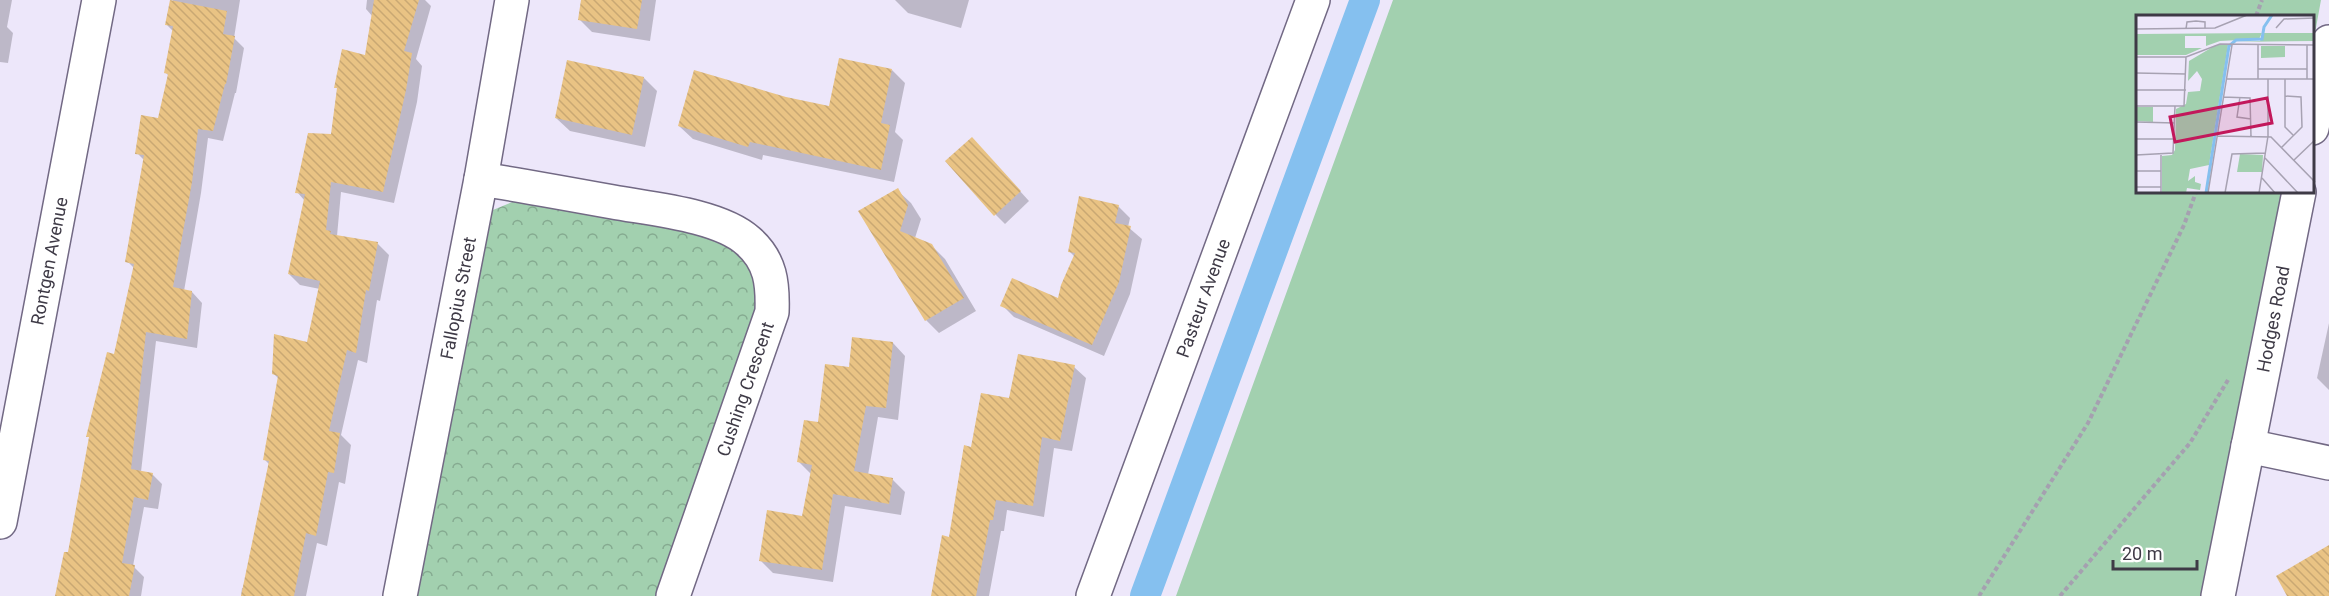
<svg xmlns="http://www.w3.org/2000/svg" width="2329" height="596" viewBox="0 0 2329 596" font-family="Roboto,sans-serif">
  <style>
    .grass { fill: #a2d0af }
    .forest { fill: url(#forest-crowns) }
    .shadow { fill: #0003 }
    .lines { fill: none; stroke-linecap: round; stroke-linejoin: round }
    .canal { stroke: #85c0ef; stroke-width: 30 }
    .building { fill: url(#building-back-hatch) }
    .minor-casing { stroke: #726984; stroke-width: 36 }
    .path { stroke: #a5a0b0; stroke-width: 4; stroke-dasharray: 4.5 3; stroke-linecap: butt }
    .minor { stroke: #fff; stroke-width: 33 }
    .labels { text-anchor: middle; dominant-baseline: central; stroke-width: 4.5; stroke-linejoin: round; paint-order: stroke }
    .street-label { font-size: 18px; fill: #3e3a46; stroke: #fff }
    .inset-river { fill: none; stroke: #85c0ef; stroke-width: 3 }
    .inset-road { fill: none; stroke: #a7a2b2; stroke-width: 1.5 }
    .view { fill: #c2185b; fill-opacity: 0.15; stroke: #c2185b; stroke-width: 3 }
    .inset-edge { fill: none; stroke: #3e3a46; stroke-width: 3 }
  </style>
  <defs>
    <pattern id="forest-crowns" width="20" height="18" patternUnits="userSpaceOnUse" patternTransform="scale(1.5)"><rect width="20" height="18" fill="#a2d0af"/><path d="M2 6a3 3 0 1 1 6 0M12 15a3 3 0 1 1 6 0" fill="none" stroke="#85aa90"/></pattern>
    <pattern id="building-back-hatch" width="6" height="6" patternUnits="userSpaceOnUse" patternTransform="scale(1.5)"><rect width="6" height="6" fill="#e9c384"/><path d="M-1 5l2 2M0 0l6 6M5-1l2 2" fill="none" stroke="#c9a873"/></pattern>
  </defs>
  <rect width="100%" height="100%" fill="#ede7fa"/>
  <path class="grass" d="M1393 0H2321L2313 44 2312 16H2137V192H2283L2203 596H1176Z"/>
  <path class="forest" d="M522 198 727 238 757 269V318L655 596H410L479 228 493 210Z"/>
  <g class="shadow">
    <path d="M0 0H12L7 27 13 33 8 63 0 62Z"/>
    <path d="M173 0H240L234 38 244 48 236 93H235L223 141 208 138 201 193 184 291 192 292 202 303 197 348 156 341 141 472 152 474 162 484 158 509 144 507 133 566 144 577 141 596H56L69 554 90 438 88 436 115 356 135 269 127 261 145 161 137 153 160 120 169 76 166 73 173 31 166 24Z"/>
    <path d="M367 0H425L431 6 416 59 422 66 417 102 394 203 341 192 337 236 378 244 389 255 380 301 377 300 367 363 358 360 341 435 351 445 345 484 339 482 327 546 317 543 306 596H241L242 588H245L270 465 265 460 279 379 273 373 309 344 320 289 300 285 289 274 305 201 297 192 333 136 338 90 336 87 367 57 373 17 366 9Z"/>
    <path d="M582 0H656L650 41 592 32 579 19Z"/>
    <path d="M895 0H969L961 28 908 13Z"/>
    <path d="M892 70 905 83 895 132 903 140 894 182 763 155 762 160 693 139 679 126 786 98 830 108Z"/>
    <path d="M644 78 657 91 645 147 570 131 556 118Z"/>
    <path d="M981 148 1029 201 1005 224 995 214Z"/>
    <path d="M897 190 911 203 921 219 915 238 931 245 945 259 976 311 939 333 926 320 861 212Z"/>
    <path d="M1118 206 1130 218 1128 227 1142 239 1130 294 1104 356 1014 317 1002 305 1059 300 1075 257 1069 251Z"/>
    <path d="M2329 323V390L2317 378Z"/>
    <path d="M893 343 905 356 898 420 878 417 868 475 893 480 905 492 901 515 845 506 833 582 773 573 761 561 803 517 812 475 799 462 850 369Z"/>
    <path d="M1074 367 1086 378 1072 451 1054 448 1044 517 1007 510 1004 531H1001L989 596H932L951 538 972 448 1011 400Z"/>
  </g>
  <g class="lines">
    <path class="canal" d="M1145 596 1365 0"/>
  </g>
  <g class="building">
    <path d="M170 0 227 11 223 34 235 36 226 84H225L213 131 198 129 192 182 173 287 192 291 187 339 146 332 131 469 153 473 148 500 134 497 122 563 135 565 129 596H55L64 552H68L89 437H86L107 352 114 354 134 264 125 262 144 155 135 154 141 115 158 118 168 74 164 73 173 26 165 25Z"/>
    <path d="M374 0H419L404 51 412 53 406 90 383 192 331 182 326 230 331 231 330 234 378 242 369 291 366 290 356 353 347 350 329 431 340 433 334 473 328 472 316 536 306 533 294 596H241L269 461 263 460 278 376 272 374 274 334 307 342 320 281 288 274 305 194 295 193 308 133 331 134 337 88H334L342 49 365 55Z"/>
    <path d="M581 0H642L637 29 578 20Z"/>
    <path d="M839 58 892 69 881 123 890 125 881 170 750 142 748 147 678 126 694 70 786 97 829 106Z"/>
    <path d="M567 60 644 77 632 135 555 118Z"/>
    <path d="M972 137 1021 191 994 216 945 161Z"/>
    <path d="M898 188 908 205 900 231 932 244 964 298 925 321 858 211Z"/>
    <path d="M1079 196 1119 205 1115 223 1131 226 1119 282 1092 345 1000 306 1012 278 1058 298 1061 285 1075 253 1068 252Z"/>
    <path d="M852 337 893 342 886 408 866 406 854 471 893 478 889 504 833 494 822 570 759 561 767 510 802 516 812 465 797 462 804 420 818 422 825 364 849 367Z"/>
    <path d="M1018 354 1075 365 1060 441 1042 437 1033 506 996 500 993 520H990L976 596H931L942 535 949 537 964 445 971 447 981 393 1009 398Z"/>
    <path d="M2329 545V596H2287L2276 576Z"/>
  </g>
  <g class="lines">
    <defs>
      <g id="minor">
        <path d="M2312 128 2329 42"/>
        <path d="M481 179C525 186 569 194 613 202 651 209 719 215 748 241 771 261 773 284 772 312L673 596"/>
        <path d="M2248 446 2329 463"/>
        <path d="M0 522 99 0"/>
        <path d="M400 596 481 179 512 0"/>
        <path d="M1093 596 1313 0"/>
        <path d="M2218 596 2299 192"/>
      </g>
    </defs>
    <use href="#minor" class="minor-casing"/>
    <g class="path">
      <path d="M2256 16 2262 0"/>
      <path d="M1979 596 2088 423 2184 225 2196 192"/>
      <path d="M2060 596 2190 443 2228 380"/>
    </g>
    <use href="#minor" class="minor"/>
  </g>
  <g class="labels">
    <g class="street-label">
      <text transform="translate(49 261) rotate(-79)">Rontgen Avenue</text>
      <text transform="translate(458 298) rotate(-79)">Fallopius Street</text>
      <text transform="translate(1203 298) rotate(-70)">Pasteur Avenue</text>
      <text transform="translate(2273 319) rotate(-79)">Hodges Road</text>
      <text transform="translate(745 389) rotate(-71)">Cushing Crescent</text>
    </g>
  </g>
  <g transform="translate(2136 15)">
    <rect width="178" height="178" fill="#ede7fa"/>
    <path d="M126 18 123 24 84 26 70 31V21H49V33H66L50 40H0V19ZM80 30H92L73 150 54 154 52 166 59 161V167L65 169 64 175 51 173 50 178H26V141L36 140 39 135 40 94 50 89 52 77 64 76 66 64 61 56 52 66 53 46Z" fill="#a2d0af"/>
    <path d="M128 18H178V26L98 27 124 26ZM125 31H149V42L125 43ZM0 92H17V107L0 106ZM104 139 127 140 126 157H101Z" fill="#a2d0af"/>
    <path class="inset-river" d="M70 178 93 31 100 25 126 24 128 12 136 0"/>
    <path class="inset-road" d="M140 13 148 4 179 3M0 14 79 13 111 0M50 14 51 7 60 6 69 7V14M171 30V64M0 42H50L84 29 179 30M122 54H171M0 58 50 59M90 64H179M122 64V30M149 64V112L158 121M0 75H50M87 82 114 83 115 122M104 82 101 102 115 104M0 91H48L50 42M0 107 39 108M81 121 135 122 179 167M0 124H39M145 133 166 112 165 82 149 81M0 140 37 138 39 91M129 143 162 178M158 145 179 125M0 156H25M126 163 139 178M0 172H25M25 178V140M72 178 96 30M89 178 96 139 129 138M123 178 132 121V64"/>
    <path class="view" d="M131 83 136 108 39 127 34 102Z"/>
    <rect width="178" height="178" class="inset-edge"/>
  </g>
  <path d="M2113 560v9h84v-9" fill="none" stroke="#3e3a46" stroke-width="3"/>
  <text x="2122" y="560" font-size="18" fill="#3e3a46" stroke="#ffffff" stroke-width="4.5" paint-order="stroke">20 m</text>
</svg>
